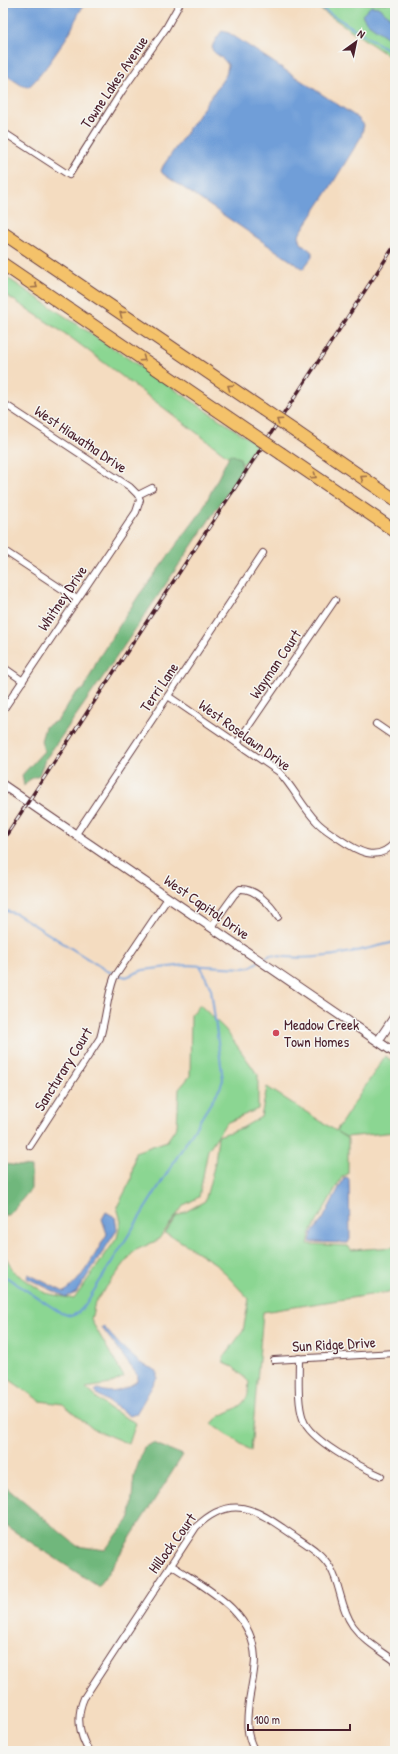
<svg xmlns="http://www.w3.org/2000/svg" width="398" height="1754" viewBox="0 0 398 1754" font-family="'Patrick Hand',sans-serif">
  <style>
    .green { fill: #8bd692; stroke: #6a7a5e }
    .forest { fill: #70b77c; stroke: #5d6b54 }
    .water { fill: #6f9ed8; stroke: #5c5e82 }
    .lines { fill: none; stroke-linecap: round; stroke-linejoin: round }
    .stream { stroke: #6f9ed8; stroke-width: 2 }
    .minor-casing { stroke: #643b41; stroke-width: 8 }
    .tertiary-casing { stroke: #643b41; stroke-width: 10 }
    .motorway-casing { stroke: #643b41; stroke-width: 14 }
    .minor { stroke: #fff; stroke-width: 6 }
    .tertiary { stroke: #fff; stroke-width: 8 }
    .motorway { stroke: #f4c26a; stroke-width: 12 }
    .rail-casing { stroke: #4a1f2b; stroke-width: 3.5 }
    .rail { stroke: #f6f6f2; stroke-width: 2; stroke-dasharray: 6; stroke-linecap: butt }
    .motorway-bridge-casing { stroke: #643b41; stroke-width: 14; stroke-linecap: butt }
    .motorway-bridge { stroke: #f4c26a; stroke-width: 12 }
    .oneway { stroke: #9f704a }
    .poi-dot { fill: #d1495b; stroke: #f6f6f2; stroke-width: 1.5 }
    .labels { text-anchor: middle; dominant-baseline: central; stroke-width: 3; stroke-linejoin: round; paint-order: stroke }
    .street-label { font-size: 15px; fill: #4a1f2b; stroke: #f6f6f2 }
    .poi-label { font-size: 15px; fill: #4a1f2b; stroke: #f6f6f2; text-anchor: start }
  </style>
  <rect width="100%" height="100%" fill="#f6f6f2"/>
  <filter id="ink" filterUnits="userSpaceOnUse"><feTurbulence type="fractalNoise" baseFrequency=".025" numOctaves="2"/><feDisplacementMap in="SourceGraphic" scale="8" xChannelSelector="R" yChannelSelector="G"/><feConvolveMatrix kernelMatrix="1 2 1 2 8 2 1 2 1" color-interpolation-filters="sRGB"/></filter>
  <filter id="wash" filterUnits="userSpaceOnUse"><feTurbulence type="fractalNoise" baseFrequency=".012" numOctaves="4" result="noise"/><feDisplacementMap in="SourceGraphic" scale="16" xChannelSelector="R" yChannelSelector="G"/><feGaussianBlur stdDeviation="0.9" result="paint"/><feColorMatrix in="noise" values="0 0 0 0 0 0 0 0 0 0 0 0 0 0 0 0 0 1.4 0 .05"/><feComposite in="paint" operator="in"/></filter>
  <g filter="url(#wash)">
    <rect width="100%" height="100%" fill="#f4dcc0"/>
    <g class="green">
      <path d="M311 3H395V60L393 59Z"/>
      <path d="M3 275 255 443 256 447 248 460 243 464 234 461 70 337 3 293Z"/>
      <path d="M200 1005 225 1029 258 1075V1109L226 1123 208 1150 199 1197 184 1205 158 1240 134 1251 95 1302 91 1320 124 1377 110 1384 86 1388 108 1408 136 1423 129 1444 93 1429 63 1404 40 1401 3 1375V1357L5 1356V1349L3 1347V1252L14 1272 45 1293 74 1299 117 1238 121 1221 117 1207 131 1180 135 1152 167 1141 177 1126 179 1089 190 1076 191 1015Z"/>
      <path d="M385 1056 395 1063V1132L346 1137 337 1132 348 1139V1174L342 1177 310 1234 308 1244 348 1246 351 1250 395 1247V1291L263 1312 251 1451 212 1424C220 1411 240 1412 247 1397 249 1393 248 1386 249 1382L233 1367 224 1363 223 1358 243 1331 249 1299 216 1264 177 1239 165 1233 176 1217 205 1201 215 1163 218 1136 242 1128 261 1117 267 1087 336 1131Z"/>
    </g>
    <g class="forest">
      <path d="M230 454 240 458 243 470 105 674 45 760 39 775 29 780 24 786 22 775 44 751 41 741 45 727 58 720 75 694 84 689 98 659 139 595 201 512Z"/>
      <path d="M3 1164 31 1167V1189L9 1215H3Z"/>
      <path d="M153 1443 183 1455 99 1587 3 1524V1485L77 1546 105 1550 130 1518 134 1476 144 1447Z"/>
    </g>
    <g class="water">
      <path d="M3 3H86C78 12 76 20 71 30 65 41 38 81 28 87L21 85 3 73Z"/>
      <path d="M371 6 378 7 395 21V43L367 23 362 15Z"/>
      <path d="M222 31 229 33 358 118 364 125 361 137 328 191 300 233 299 236 301 243 312 252V257L303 269 163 174 161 171 163 166 226 75 228 65C217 48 202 57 222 31Z"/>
      <path d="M347 1177 349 1179 350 1239 348 1243 310 1242 312 1233 323 1219 344 1178Z"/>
      <path d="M106 1212 115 1217 117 1230 76 1293 66 1297 27 1278 28 1274 64 1292C82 1281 96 1252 107 1234L102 1219Z"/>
      <path d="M103 1326 120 1345 140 1363 157 1371V1378L136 1414 130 1416 97 1394 95 1391 98 1389C113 1395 124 1390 137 1381L138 1376 102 1328Z"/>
    </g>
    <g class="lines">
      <g class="stream">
        <path d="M313 3 395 54"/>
        <path d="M3 910 17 914 107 971 126 977 143 970 186 965 243 968 250 967 258 962"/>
        <path d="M262 960 270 955C314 963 352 952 395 942"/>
        <path d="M3 1275 61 1313 71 1316 78 1313 85 1305 220 1088 223 1080 211 989 201 967"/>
      </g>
    </g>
  </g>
  <g filter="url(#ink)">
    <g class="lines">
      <defs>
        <g id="minor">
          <path d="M3 132 69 175 122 91 166 28 180 3"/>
          <path d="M3 403 130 487 138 495 140 500 136 512 3 710"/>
          <path d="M138 495 152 488"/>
          <path d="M3 550 77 599"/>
          <path d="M3 667 23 681"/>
          <path d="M168 696 279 772C293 787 302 806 316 821 322 828 331 833 338 838 357 851 377 864 395 842"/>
          <path d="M376 724 395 737"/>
          <path d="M237 743 335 600"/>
          <path d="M76 834 263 553"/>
          <path d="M211 927 234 895 240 889C255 888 271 905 278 917"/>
          <path d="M30 1146 100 1038C106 1018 107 997 114 978L168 898"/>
          <path d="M299 1358C299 1376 297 1402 303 1419 309 1440 361 1467 381 1476"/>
          <path d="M274 1360 395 1353"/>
          <path d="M171 1565C205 1588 253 1610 255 1658 255 1672 251 1687 249 1701 247 1719 245 1735 255 1751"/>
          <path d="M89 1751C79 1735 76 1716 84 1698L196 1527C233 1491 258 1511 293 1535 306 1544 321 1552 330 1567 341 1585 340 1608 353 1626 364 1641 380 1650 395 1661"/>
        </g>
        <g id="tertiary">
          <path d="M3 785 395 1053"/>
          <path d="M378 1041 395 1016"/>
        </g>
        <g id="motorway">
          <path d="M3 233 262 409"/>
          <path d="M3 264 248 431"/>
          <path d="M296 432 395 500"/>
          <path d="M282 454 395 531"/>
        </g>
      </defs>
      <use href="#minor" class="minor-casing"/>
      <use href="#tertiary" class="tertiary-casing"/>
      <use href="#motorway" class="motorway-casing"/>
      <use href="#minor" class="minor"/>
      <use href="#tertiary" class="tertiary"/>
      <use href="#motorway" class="motorway"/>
      <defs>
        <path id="rail" d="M3 840 395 245"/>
      </defs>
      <use href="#rail" class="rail-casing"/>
      <use href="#rail" class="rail"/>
      <defs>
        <g id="motorway-bridge">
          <path d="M262 409 296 432"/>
          <path d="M248 431 282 454"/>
        </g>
      </defs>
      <use href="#motorway-bridge" class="motorway-bridge-casing"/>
      <use href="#motorway-bridge" class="motorway-bridge"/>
    </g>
    <defs><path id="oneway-chevron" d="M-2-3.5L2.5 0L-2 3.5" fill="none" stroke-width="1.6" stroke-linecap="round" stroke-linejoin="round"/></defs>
    <g class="oneway">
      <use href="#oneway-chevron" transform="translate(35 286) rotate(34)"/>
      <use href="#oneway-chevron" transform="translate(122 314) rotate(-146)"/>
      <use href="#oneway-chevron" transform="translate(143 359) rotate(34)"/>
      <use href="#oneway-chevron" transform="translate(230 387) rotate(-146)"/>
      <use href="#oneway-chevron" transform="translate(279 421) rotate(-146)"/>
      <use href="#oneway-chevron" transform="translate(314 476) rotate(34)"/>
      <use href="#oneway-chevron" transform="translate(363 478) rotate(-146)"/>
    </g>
  </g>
  <circle class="poi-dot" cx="276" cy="1033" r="4"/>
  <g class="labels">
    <g class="street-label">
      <text transform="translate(114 82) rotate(-56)">Towne Lakes Avenue</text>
      <text transform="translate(81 439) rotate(34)">West Hiawatha Drive</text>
      <text transform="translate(62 598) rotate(-56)">Whitney Drive</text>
      <text transform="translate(275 664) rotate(-56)">Wayman Court</text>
      <text transform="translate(159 687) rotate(-56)">Terri Lane</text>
      <text transform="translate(245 735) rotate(36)">West Roselawn Drive</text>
      <text transform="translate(207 907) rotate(35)">West Capitol Drive</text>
      <text transform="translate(63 1069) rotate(-58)">Sancturary Court</text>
      <text transform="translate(334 1344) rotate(-3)">Sun Ridge Drive</text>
      <text transform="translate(172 1543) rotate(-54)">Hillock Court</text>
    </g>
    <g class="poi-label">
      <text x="284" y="1024">Meadow Creek<tspan x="284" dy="17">Town Homes</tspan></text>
    </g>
  </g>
  <rect width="398" height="1754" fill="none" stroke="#f6f6f2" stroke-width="16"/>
  <g transform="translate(356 42) rotate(33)" stroke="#f6f6f2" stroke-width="3" paint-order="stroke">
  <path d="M0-3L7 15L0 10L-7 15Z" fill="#4a1f2b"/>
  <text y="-6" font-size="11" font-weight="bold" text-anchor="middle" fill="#4a1f2b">N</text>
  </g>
  <path d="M248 1724v6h102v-6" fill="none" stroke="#4a1f2b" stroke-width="2"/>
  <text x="254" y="1724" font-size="12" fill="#4a1f2b" stroke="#f6f6f2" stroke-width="3" paint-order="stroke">100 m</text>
</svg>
